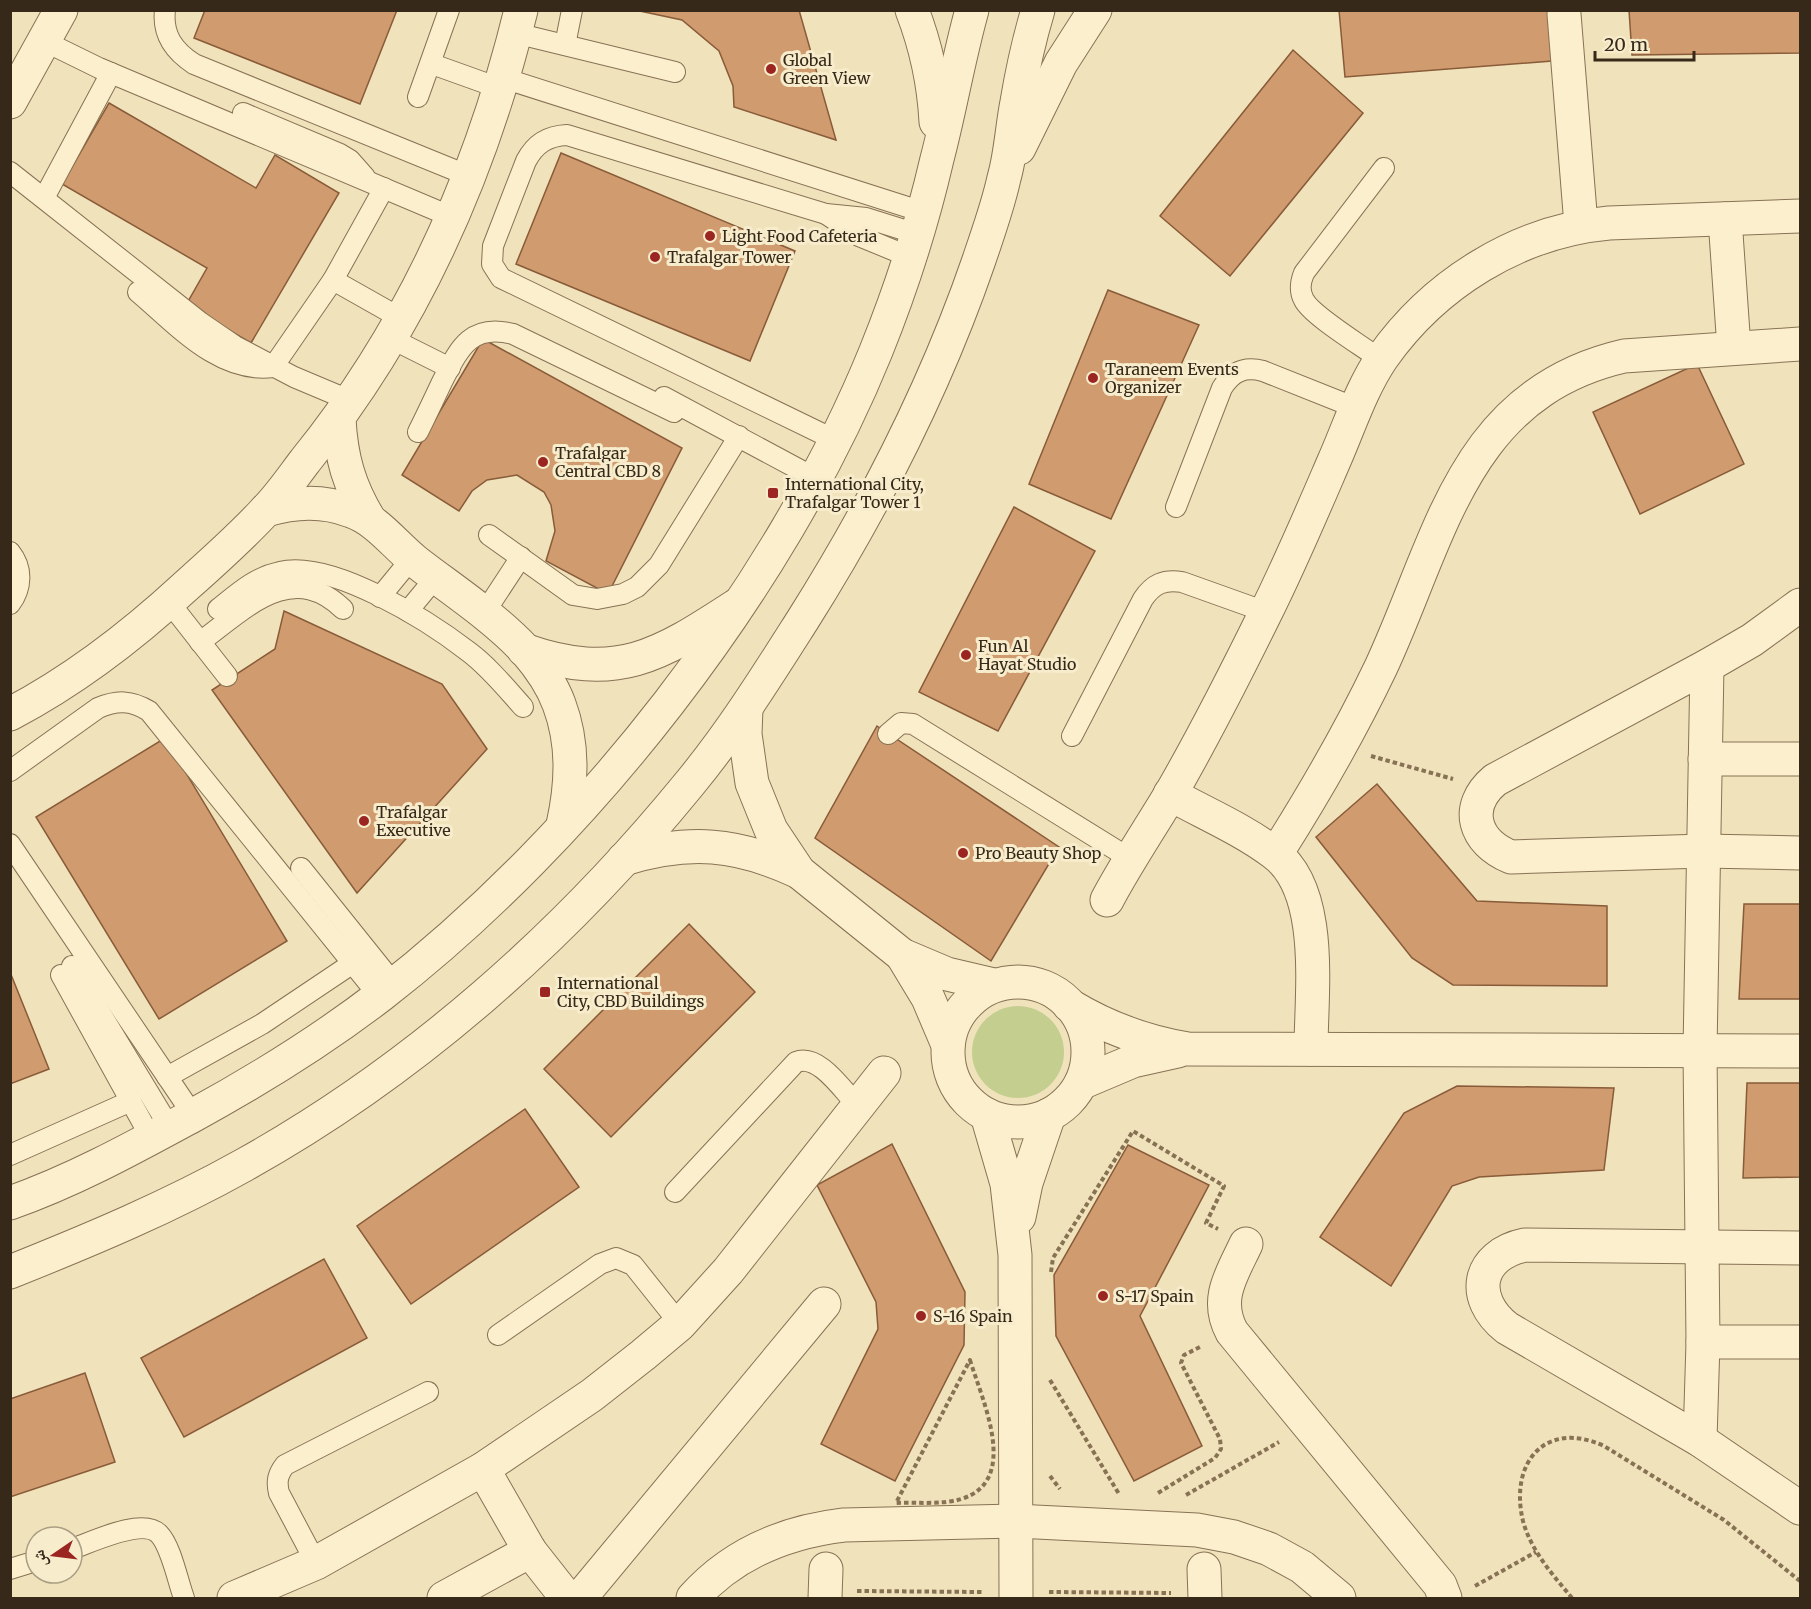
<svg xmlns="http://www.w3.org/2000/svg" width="1811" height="1609" viewBox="0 0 1811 1609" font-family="Merriweather,'Noto Naskh Arabic',serif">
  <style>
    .green { fill: #c4ce8f }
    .building { fill: #d09b6e; stroke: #885b39; stroke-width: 1.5 }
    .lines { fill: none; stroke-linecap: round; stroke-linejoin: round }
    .service-casing { stroke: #887254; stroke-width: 22 }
    .minor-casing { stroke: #887254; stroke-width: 35 }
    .tertiary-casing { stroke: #887254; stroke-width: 35 }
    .path { stroke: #887254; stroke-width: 4; stroke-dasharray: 4.5 3; stroke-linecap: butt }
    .service { stroke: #fbefce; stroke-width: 20 }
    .minor { stroke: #fbefce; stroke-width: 33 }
    .tertiary { stroke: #fbefce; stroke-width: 33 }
    .poi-dot { fill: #9a2521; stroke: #f7eccb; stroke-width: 2 }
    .labels { text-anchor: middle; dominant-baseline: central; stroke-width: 6; stroke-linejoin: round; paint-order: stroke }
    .poi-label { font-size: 16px; fill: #36291a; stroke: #f7eccb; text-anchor: start }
  </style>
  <rect width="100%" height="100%" fill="#f0e2bb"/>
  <circle class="green" cx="1018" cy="1052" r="46"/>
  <g class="building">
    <path d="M205 10H397L360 104 194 38Z"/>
    <path d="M635 10H799L836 140 734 107 733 86 719 51 682 20Z"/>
    <path d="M1339 10H1549L1552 61 1345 77Z"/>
    <path d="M1629 10H1800V53L1632 55Z"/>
    <path d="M1293 50 1363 113 1230 276 1160 216Z"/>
    <path d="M109 103 256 188 275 155 339 193 251 343 186 305 207 268 62 184Z"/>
    <path d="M561 153 795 251 750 361 516 264Z"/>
    <path d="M1108 290 1199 325 1111 519 1029 484Z"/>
    <path d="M483 339 682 448 608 594 546 561 555 531 551 505 544 492 517 475 487 480 472 491 459 511 402 475Z"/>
    <path d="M1697 364 1744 464 1640 514 1593 412Z"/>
    <path d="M1014 507 1095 551 998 731 919 692Z"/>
    <path d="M284 611 442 684 487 749 357 893 212 690 275 649Z"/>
    <path d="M877 726 1059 847 991 961 815 838Z"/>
    <path d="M165 738 287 941 159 1019 36 817Z"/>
    <path d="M1377 784 1477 901 1607 906V986L1453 985 1412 958 1316 837Z"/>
    <path d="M1744 904H1800V999H1739Z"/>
    <path d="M689 924 755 992 611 1137 544 1069Z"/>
    <path d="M10 972 49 1069 10 1084Z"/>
    <path d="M1747 1083H1800V1177L1743 1178Z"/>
    <path d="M1457 1086 1614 1088 1604 1170 1479 1177 1452 1186 1391 1286 1320 1237 1404 1113Z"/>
    <path d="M525 1109 579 1187 411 1304 357 1226Z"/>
    <path d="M892 1144 965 1292 964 1345 895 1481 821 1444 878 1329 876 1302 817 1185Z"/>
    <path d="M1128 1145 1209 1185 1140 1316 1202 1446 1134 1481 1056 1336 1054 1275Z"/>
    <path d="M324 1259 367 1338 184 1437 141 1358Z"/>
    <path d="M85 1373 115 1462 10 1497V1399Z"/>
  </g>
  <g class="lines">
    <defs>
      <g id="service">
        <path d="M165 10C162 35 174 51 194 64L469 176"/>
        <path d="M515 33 675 72"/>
        <path d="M44 41 99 68 452 217"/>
        <path d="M565 45 572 10"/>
        <path d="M432 64 499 88"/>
        <path d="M503 78 923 212"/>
        <path d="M418 97 449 10"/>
        <path d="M243 113 340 154 350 160 365 177"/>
        <path d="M10 172 200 322 235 346 294 377 351 401"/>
        <path d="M44 198 111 73"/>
        <path d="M826 214 859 236 910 257"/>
        <path d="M333 280 402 319"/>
        <path d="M138 292C176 324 219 374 273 367L333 280 384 188"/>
        <path d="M392 339 450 368"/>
        <path d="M1381 360C1364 347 1312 316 1304 300 1299 291 1300 283 1304 273L1384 168"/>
        <path d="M664 397 815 478"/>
        <path d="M418 432C426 416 434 399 442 382 459 349 470 323 513 334L674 412"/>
        <path d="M835 440 501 278 492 264 493 246 526 161C535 144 547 136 567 135L826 214 866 218 917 234"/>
        <path d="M1176 507 1222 388C1232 372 1244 366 1263 371L1356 408"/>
        <path d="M489 535 573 595 597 599 623 594 637 587 659 565 739 436"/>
        <path d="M10 552C23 568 22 588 10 604"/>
        <path d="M380 597 412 558"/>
        <path d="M169 602 227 676"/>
        <path d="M218 609C237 594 255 577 280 572 331 559 429 621 469 652 489 667 506 688 523 707"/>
        <path d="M408 611 436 577"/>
        <path d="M483 615 521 557"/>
        <path d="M200 642C244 610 291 559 343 609"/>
        <path d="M888 734 901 723 913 724 1129 858"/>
        <path d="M1072 736 1143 599C1153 584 1164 579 1182 582L1266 612"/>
        <path d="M10 771 98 708C117 700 131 700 149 711L379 996"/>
        <path d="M10 844 193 1115"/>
        <path d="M301 868 394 984"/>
        <path d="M72 966 170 1128"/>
        <path d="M61 975 151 1138"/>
        <path d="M167 1077 262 1024 353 963"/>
        <path d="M10 1155 131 1101"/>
        <path d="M675 1192 796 1062C819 1053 843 1091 858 1106"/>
        <path d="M498 1335 600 1264 616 1258 633 1265 680 1324"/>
        <path d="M72 1549C92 1542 143 1517 159 1534 171 1546 178 1582 184 1598"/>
        <path d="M316 1563 279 1493C276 1481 278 1474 285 1465L428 1392"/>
        <path d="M10 1569 36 1561"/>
      </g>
      <g id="minor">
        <path d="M1564 14 1581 225"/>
        <path d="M1725 219 1734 348"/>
        <path d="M339 419C341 457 349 486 369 519"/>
        <path d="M266 510C295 502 322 500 351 511 377 520 394 544 415 561 451 589 493 616 525 650 538 665 552 685 559 704 574 744 572 784 563 825"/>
        <path d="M1800 605 1752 640 1707 666 1495 780C1463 807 1474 842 1511 857L1704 851 1800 853"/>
        <path d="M524 650C618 683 660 655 737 605"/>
        <path d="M746 708 745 734 752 783 771 830 799 872 902 955 947 974 994 985"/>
        <path d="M10 714C75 680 133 635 186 586 213 562 241 537 265 511 280 496 292 478 305 461 411 330 481 174 521 10"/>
        <path d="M1705 759H1800"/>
        <path d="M1170 794C1204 813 1242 829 1274 853 1325 891 1311 993 1311 1049"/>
        <path d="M1276 854C1314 794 1350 732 1381 667 1441 538 1463 393 1624 356L1800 344"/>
        <path d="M624 859C689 839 737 843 799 872"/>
        <path d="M1107 900C1126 864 1149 830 1170 795 1204 736 1235 675 1265 614 1290 564 1312 512 1334 461 1349 427 1361 389 1382 358 1434 284 1518 231 1609 223L1800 216"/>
        <path d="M902 955 928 998 948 1045"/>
        <circle cx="1018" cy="1052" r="70"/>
        <path d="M1069 1005C1107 1028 1144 1042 1188 1049L1800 1051"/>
        <path d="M1081 1083 1133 1061 1178 1051"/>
        <path d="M987 1115 1007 1184 1015 1255 1016 1598"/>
        <path d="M1019 1217 1026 1183 1049 1115"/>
        <path d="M1246 1244C1232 1274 1214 1299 1232 1332L1440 1585 1445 1598"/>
        <path d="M1800 1248 1525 1245C1477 1255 1469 1298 1507 1328L1700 1440 1800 1508"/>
        <path d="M1703 1342H1800"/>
        <path d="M1700 1440 1703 1342 1700 1050 1707 666"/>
        <path d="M483 1469 530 1551 567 1598"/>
        <path d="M1204 1569 1205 1598"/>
        <path d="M234 1598 316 1563 483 1469 592 1395 643 1355 680 1324 728 1271 884 1073"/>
        <path d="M444 1598 530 1551"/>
        <path d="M580 1598 824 1304"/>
        <path d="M693 1598C733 1553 785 1532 844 1525L1015 1521 1197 1530 1234 1537 1269 1549 1302 1567 1339 1598"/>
        <path d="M825 1598 826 1569"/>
      </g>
      <g id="tertiary">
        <path d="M912 10C926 46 934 84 936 122"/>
        <path d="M10 102 61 10"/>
        <path d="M1019 148 1061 63 1095 10"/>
        <path d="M10 1203C73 1181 133 1148 192 1116 258 1080 321 1041 381 995 584 838 780 588 876 351 901 289 922 224 937 159 950 110 958 60 972 10"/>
        <path d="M10 1272C90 1240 169 1207 244 1165 416 1069 566 935 690 783 732 732 767 676 802 621 874 507 935 388 979 260 988 233 998 206 1004 178 1011 154 1012 127 1017 102 1022 72 1029 40 1038 10"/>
      </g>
    </defs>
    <use href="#service" class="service-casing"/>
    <use href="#minor" class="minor-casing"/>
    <use href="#tertiary" class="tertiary-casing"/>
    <g class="path">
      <path d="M1371 756 1453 779"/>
      <path d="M1051 1272 1053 1258 1133 1131 1224 1186 1206 1223 1218 1229"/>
      <path d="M970 1360C982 1400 1021 1481 961 1499 942 1505 916 1502 896 1503Z"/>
      <path d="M1050 1380 1119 1494"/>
      <path d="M1050 1476 1060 1489"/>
      <path d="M1158 1493 1215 1458 1221 1449 1220 1439 1181 1363 1184 1355 1202 1346"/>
      <path d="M1186 1495 1279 1442"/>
      <path d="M1475 1586 1536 1552"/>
      <path d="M857 1591 982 1592"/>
      <path d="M1049 1592 1171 1593"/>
      <path d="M1572 1598C1553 1575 1531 1551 1523 1521 1509 1463 1545 1419 1604 1446L1724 1520 1800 1581"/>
    </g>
    <use href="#service" class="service"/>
    <use href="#minor" class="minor"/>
    <use href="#tertiary" class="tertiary"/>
  </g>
  <g class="poi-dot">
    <circle cx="771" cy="69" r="6"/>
    <circle cx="710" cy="236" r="6"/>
    <circle cx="655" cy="257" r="6"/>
    <circle cx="1093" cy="378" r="6"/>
    <circle cx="543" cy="462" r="6"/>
    <rect x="767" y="487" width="12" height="12" rx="3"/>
    <circle cx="966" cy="655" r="6"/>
    <circle cx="364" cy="821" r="6"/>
    <circle cx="963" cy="853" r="6"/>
    <rect x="539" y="986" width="12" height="12" rx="3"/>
    <circle cx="1103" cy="1296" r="6"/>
    <circle cx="921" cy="1316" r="6"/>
  </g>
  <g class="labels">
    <g class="poi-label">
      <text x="783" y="60">Global<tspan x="783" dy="18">Green View</tspan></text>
      <text x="722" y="236">Light Food Cafeteria</text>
      <text x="667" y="257">Trafalgar Tower</text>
      <text x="1105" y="369">Taraneem Events<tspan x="1105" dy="18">Organizer</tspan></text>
      <text x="555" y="453">Trafalgar<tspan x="555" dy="18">Central CBD 8</tspan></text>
      <text x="785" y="484">International City,<tspan x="785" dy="18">Trafalgar Tower 1</tspan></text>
      <text x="978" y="646">Fun Al<tspan x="978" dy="18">Hayat Studio</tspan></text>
      <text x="376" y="812">Trafalgar<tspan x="376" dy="18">Executive</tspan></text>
      <text x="975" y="853">Pro Beauty Shop</text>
      <text x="557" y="983">International<tspan x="557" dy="18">City, CBD Buildings</tspan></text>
      <text x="1115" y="1296">S-17 Spain</text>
      <text x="933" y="1316">S-16 Spain</text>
    </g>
  </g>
  <rect width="1811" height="1609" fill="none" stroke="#36291a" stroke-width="24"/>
  <g transform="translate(54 1555) rotate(256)"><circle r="28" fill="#f7eccb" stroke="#aa9e84" stroke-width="1.5"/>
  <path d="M0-4.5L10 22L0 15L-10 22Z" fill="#9a2521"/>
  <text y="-9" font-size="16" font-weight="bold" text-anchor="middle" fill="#36291a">ش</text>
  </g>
  <path d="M1595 51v9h99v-9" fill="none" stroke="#36291a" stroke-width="3"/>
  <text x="1604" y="51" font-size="18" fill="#36291a" stroke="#f7eccb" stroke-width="4.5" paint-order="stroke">20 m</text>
</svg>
